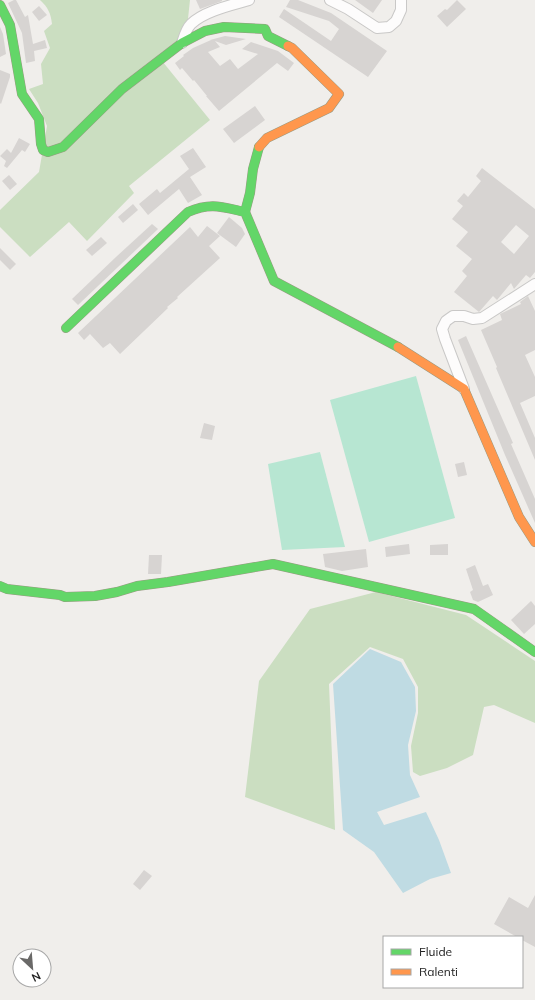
<svg xmlns="http://www.w3.org/2000/svg" width="535" height="1000" viewBox="0 0 535 1000" font-family="Mulish,sans-serif">
  <style>
    .forest { fill: #cbdec1 }
    .pitch { fill: #b7e6d2 }
    .water { fill: #bfdbe3 }
    .building { fill: #d7d4d2; fill-rule: evenodd }
    .lines { fill: none; stroke-linecap: round; stroke-linejoin: round }
    .street-casing { stroke: #c9c8c7; stroke-width: 12 }
    .fast-casing { stroke: #999a82; stroke-width: 10 }
    .slow-casing { stroke: #999a82; stroke-width: 10 }
    .street { stroke: #fdfcfc; stroke-width: 10 }
    .fast { stroke: #63d668; stroke-width: 9 }
    .slow { stroke: #ff974d; stroke-width: 9 }
  </style>
  <rect width="100%" height="100%" fill="#f0eeeb"/>
  <g class="forest">
    <path d="M40 0H190L187 28 178 40 158 56 210 120 129 186 134 193 87 241 69 222 30 257 0 227V210L39 172 47 126 38 103 29 89 43 84 41 64 50 48 44 31 52 24C51 14 48 7 40 0Z"/>
    <path d="M376 592 466 615 535 661V723L494 705 484 707 473 755 447 768 420 776 413 772 411 746 418 713V687L403 659 370 647 329 684 335 830 245 797 259 681 310 609Z"/>
  </g>
  <g class="pitch">
    <path d="M416 376 455 518 369 542 330 400Z"/>
    <path d="M320 452 345 547 282 550 268 464Z"/>
  </g>
  <path class="water" d="M370 649 401 662 415 687 416 711 408 745 410 775 420 797 377 812 384 825 426 812 439 840 451 873 430 879 403 893 374 852 343 830 333 684Z"/>
  <g class="building">
    <path d="M14 0H16L25 17 28 15 33 44 45 40 47 48 34 51 35 61 26 63 22 33 8 3Z"/>
    <path d="M196 0H222V1L200 9Z"/>
    <path d="M290 0H298L331 13 387 51 368 77 279 17 284 9 331 41 339 29 329 21 286 7Z"/>
    <path d="M355 0H382L373 13Z"/>
    <path d="M457 0 466 9 447 27 437 16 445 9 447 10Z"/>
    <path d="M39 6 47 15 39 21 32 12Z"/>
    <path d="M0 27 3 34 6 54 0 57Z"/>
    <path d="M225 36 246 39 226 45 215 41 220 47 208 52 220 66 230 59 238 69 258 54 242 49 251 42 278 51 294 63 288 71 277 63 219 111 206 96H207L194 80 193 81 182 68 180 70 175 63 184 56 183 55 193 48 211 40H210Z"/>
    <path d="M0 70 10 74V77L1 104 0 103Z"/>
    <path d="M255 106 265 120 234 143 223 129Z"/>
    <path d="M19 138 30 144 25 152 22 150 7 168 4 166 6 161 0 156 7 149 11 153Z"/>
    <path d="M193 148 206 167 190 177 202 195 188 203 179 189 148 215 139 204 157 189 160 193 189 169 180 156Z"/>
    <path d="M482 168 535 209V272L530 278 526 275 514 289 511 283 497 300 493 296 479 312 454 292 467 276 462 271 472 259 456 246 468 232 452 219 463 206 457 201 464 193 468 197 481 181 476 176ZM516 225 529 236 514 254 501 242Z"/>
    <path d="M9 175 17 184 10 190 2 181Z"/>
    <path d="M133 204 138 210 123 223 118 217Z"/>
    <path d="M229 217 242 228 245 234 236 247 217 233Z"/>
    <path d="M152 224 158 229 78 305 72 299 116 257Z"/>
    <path d="M207 226 220 236 209 246 220 258 177 297 178 298 167 307 168 308 120 354 110 343 103 348 90 334 84 340 78 333 190 227 198 237Z"/>
    <path d="M101 237 107 243 92 256 86 250Z"/>
    <path d="M0 248 16 264 10 270 0 260Z"/>
    <path d="M528 296 535 311V350L525 355 535 377V396L520 403 535 438V460L496 368 497 367 481 330 502 320 500 314 521 304 520 302Z"/>
    <path d="M466 336 513 443 511 444 535 499V523L505 455 458 340Z"/>
    <path d="M204 423 215 426 212 440 200 438Z"/>
    <path d="M464 462 467 475 458 477 455 464Z"/>
    <path d="M409 544 410 554 386 557 385 547Z"/>
    <path d="M448 544V555H430V545Z"/>
    <path d="M366 549 368 567 342 571 325 567 323 554Z"/>
    <path d="M149 555H162L161 574H148Z"/>
    <path d="M475 565 483 586 488 584 493 595 478 602 473 600 470 592 473 590 466 569Z"/>
    <path d="M531 601 535 606V624L524 634 511 620Z"/>
    <path d="M144 870 152 876 140 890 133 884Z"/>
    <path d="M535 895V947L522 940V937H517L494 924 509 897 528 908Z"/>
  </g>
  <g class="lines">
    <defs>
      <g id="street">
        <path d="M330 0 348 9 377 28 389 27 396 21 401 10V0"/>
        <path d="M182 43C184 37 186 29 191 24 204 11 232 5 249 0"/>
        <path d="M464 389 445 339 442 329 446 321 453 316H464L473 319 482 318 535 284"/>
      </g>
      <g id="fast">
        <path d="M0 5 10 25 22 94 39 119 41 144 43 150 48 152 63 147 122 89 182 43 205 31 224 27 265 29 268 36 288 46"/>
        <path d="M245 212 250 193 253 169 259 147"/>
        <path d="M66 328 188 212C211 202 222 207 245 212L274 281 398 347"/>
        <path d="M0 586 7 589 60 595 65 597 95 596 117 592 137 586 168 582 273 564 474 609 535 652"/>
      </g>
      <g id="slow">
        <path d="M259 147 267 138 329 108 339 94 292 48 288 46"/>
        <path d="M398 347 464 389 519 517 535 542"/>
      </g>
    </defs>
    <use href="#street" class="street-casing"/>
    <use href="#fast" class="fast-casing"/>
    <use href="#slow" class="slow-casing"/>
    <use href="#street" class="street"/>
    <use href="#fast" class="fast"/>
    <use href="#slow" class="slow"/>
  </g>
  <rect x="383" y="936" width="140" height="52" fill="#ffffff" stroke="#a7a7a7"/>
  <rect x="391" y="949" width="20" height="6" fill="#63d668" stroke="#a7a7a7"/>
  <text x="419" y="956" font-size="12" fill="#222222">Fluide</text>
  <rect x="391" y="969" width="20" height="6" fill="#ff974d" stroke="#a7a7a7"/>
  <text x="419" y="976" font-size="12" fill="#222222">Ralenti</text>
  <g transform="translate(32 968) rotate(154)"><circle r="19" fill="#ffffff" stroke="#a7a7a7"/>
  <path d="M0-3L7 15L0 10L-7 15Z" fill="#6a6968"/>
  <text y="-6" font-size="11" font-weight="bold" text-anchor="middle" fill="#222222">N</text>
  </g>
</svg>
